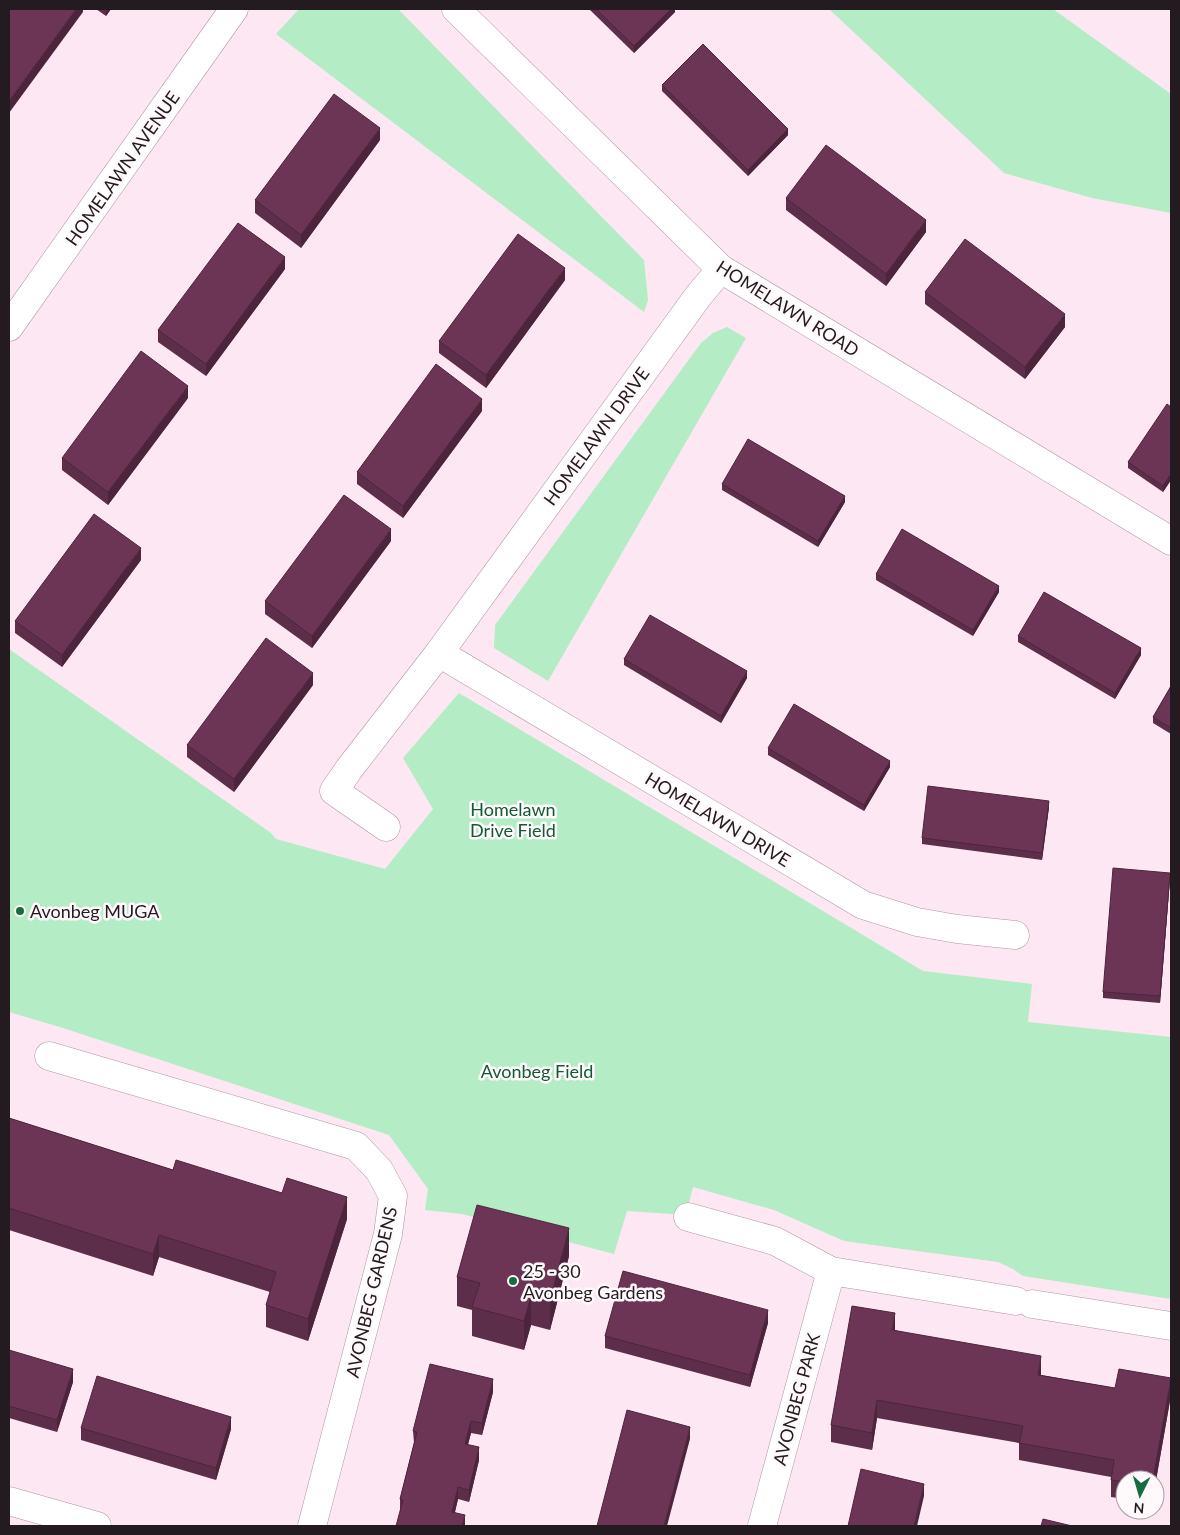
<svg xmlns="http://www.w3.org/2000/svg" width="1180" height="1535" viewBox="0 0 1180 1535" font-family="Lato,sans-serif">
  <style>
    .green { fill: #b3ecc5 }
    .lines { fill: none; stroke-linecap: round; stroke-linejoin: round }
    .street-casing { stroke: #af96a3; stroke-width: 29 }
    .street { stroke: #fff; stroke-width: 28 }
    .wall { fill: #5d2e4a }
    .shaded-wall { fill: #4c253c }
    .building { fill: #6c3556; stroke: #4c253c }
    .poi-dot { fill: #166c3e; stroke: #fff9fc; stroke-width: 2 }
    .labels { text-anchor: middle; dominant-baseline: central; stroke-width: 5; stroke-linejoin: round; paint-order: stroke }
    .street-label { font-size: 18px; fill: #241b20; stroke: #fff9fc }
    .park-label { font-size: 18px; fill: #105b33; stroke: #fff9fc }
    .poi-label { font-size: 18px; fill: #241b20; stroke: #fff9fc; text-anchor: start }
  </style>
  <rect width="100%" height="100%" fill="#fde7f2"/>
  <g class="green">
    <path d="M299 9H398L644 260 648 300 644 312 276 34Z"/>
    <path d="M829 9H1053L1171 94V213L1092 198 1004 173Z"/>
    <path d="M727 327 746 338 548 681 494 648 495 625 701 343 713 333Z"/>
    <path d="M9 649 271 833 276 839 385 869 433 809 403 758 459 693 923 971 1032 984 1028 1022 1171 1037V1299L1023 1276 1013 1269 998 1262 844 1241 774 1210 693 1187 686 1215 627 1211 614 1254 462 1214 425 1210 428 1189 389 1135 60 1027 9 1012Z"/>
  </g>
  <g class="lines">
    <defs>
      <g id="street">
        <path d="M456 9 721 269 1171 541"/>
        <path d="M9 327 234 9"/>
        <path d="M439 653 863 905 917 922 957 929 1015 935"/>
        <path d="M386 827 334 791 349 769 439 653 699 295 721 269"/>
        <path d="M49 1056 356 1146 379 1170 393 1196 388 1234 312 1526"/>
        <path d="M688 1217 775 1241 831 1271 1016 1301"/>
        <path d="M1032 1304 1171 1326"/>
        <path d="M9 1501 97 1526"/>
        <path d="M762 1526 831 1271"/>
      </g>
    </defs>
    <use href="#street" class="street-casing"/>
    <use href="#street" class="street"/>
  </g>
  <g class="wall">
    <path d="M96 9H111L106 16Z"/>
    <path d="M589 9H675V12L634 53Z"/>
    <path d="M662 85 788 135 748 176 662 91Z"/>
    <path d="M380 140 301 248 255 213V200Z"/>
    <path d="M786 198 926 232 886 286 786 210Z"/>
    <path d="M285 269 206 376 158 342V330Z"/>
    <path d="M565 280 486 388 439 353V341Z"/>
    <path d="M925 292 1065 327 1025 379 925 304Z"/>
    <path d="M188 398 108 505 62 470V458Z"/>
    <path d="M1171 407V480L1163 492 1128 468V462Z"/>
    <path d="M482 411 403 518 357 484V472Z"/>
    <path d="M722 484 845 502 818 547 722 490Z"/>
    <path d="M391 541 312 648 265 614V601Z"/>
    <path d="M141 560 62 667 15 633V621Z"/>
    <path d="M876 574 999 592 973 636 876 580Z"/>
    <path d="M1018 636 1141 655 1115 699 1018 642Z"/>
    <path d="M624 659 747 678 721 723 624 665Z"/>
    <path d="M313 685 234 792 187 757V745Z"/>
    <path d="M1171 686V734L1153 723V717Z"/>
    <path d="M768 748 890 767 864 811 768 755Z"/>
    <path d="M1049 807 1042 860 922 844V838Z"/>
    <path d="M1170 879 1160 1003 1103 998V992Z"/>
    <path d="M9 1118 173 1170 347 1219 308 1341 266 1327V1305L270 1292 159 1257 153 1276 9 1230Z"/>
    <path d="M569 1256 550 1330 531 1325 524 1350 472 1336V1310L457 1306V1277Z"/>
    <path d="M768 1323 750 1387 605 1348V1336Z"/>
    <path d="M895 1330 1041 1373V1375L1115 1388 1171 1395 1155 1486V1480H1125V1499L1111 1497V1477L1019 1460V1443L877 1418 872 1450 831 1442V1425Z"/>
    <path d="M9 1350 73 1382 57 1432 9 1418Z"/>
    <path d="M493 1392 482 1435 471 1433 468 1444 479 1460 469 1502 458 1499 455 1512 465 1526 400 1511V1499L414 1443 413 1431Z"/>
    <path d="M81 1428 231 1429 216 1480 81 1440Z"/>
  </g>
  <g class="shaded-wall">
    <path d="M76 9H83V12L9 113V101Z"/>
    <path d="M106 9H111L106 16Z"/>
    <path d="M671 9H675V12L634 53V46Z"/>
    <path d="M380 128V140L301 248V235Z"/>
    <path d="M788 129V135L748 176V170Z"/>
    <path d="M926 220V232L886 286V274Z"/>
    <path d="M285 257V269L206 376V364Z"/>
    <path d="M565 268V280L486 388V375Z"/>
    <path d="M1065 314V327L1025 379V367Z"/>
    <path d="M188 386V398L108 505V492Z"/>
    <path d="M482 399V411L403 518V506Z"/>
    <path d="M1171 474V480L1163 492V486Z"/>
    <path d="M845 496V502L818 547V541Z"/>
    <path d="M391 529V541L312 648V636Z"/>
    <path d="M141 548V560L62 667V655Z"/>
    <path d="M999 586V592L973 636V630Z"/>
    <path d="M1141 648V655L1115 699V693Z"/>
    <path d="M747 671V678L721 723V716Z"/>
    <path d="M313 673V685L234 792V779Z"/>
    <path d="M890 761V767L864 811V805Z"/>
    <path d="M1049 801V807L1042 860V853Z"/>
    <path d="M1170 873V879L1160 1003V996Z"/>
    <path d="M347 1197V1219L308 1341V1319Z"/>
    <path d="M569 1228V1256L550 1330V1301Z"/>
    <path d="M159 1235V1257L153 1276V1254Z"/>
    <path d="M531 1296V1325L524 1350V1321Z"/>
    <path d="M768 1310V1323L750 1387V1375Z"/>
    <path d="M895 1313V1330H892Z"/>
    <path d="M1041 1356V1373L1038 1392V1375Z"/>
    <path d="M73 1369V1382L57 1432V1420Z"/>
    <path d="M1171 1378V1395L1155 1486V1480H1153Z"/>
    <path d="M493 1379V1392L482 1435V1423Z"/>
    <path d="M877 1400V1418L872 1450V1433Z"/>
    <path d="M231 1417V1429L216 1480V1468Z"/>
    <path d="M471 1421V1433L465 1456V1444Z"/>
    <path d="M690 1427V1439L667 1526H664Z"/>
    <path d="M479 1447V1460L469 1502V1490Z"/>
    <path d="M924 1484V1496L917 1526H914Z"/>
    <path d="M458 1487V1499L452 1524V1512Z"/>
    <path d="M465 1515V1526H462Z"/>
  </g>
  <g class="building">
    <path d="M9 9H76L9 101Z"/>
    <path d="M596 9H671L634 46Z"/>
    <path d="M703 44 788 129 748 170 662 85Z"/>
    <path d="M334 94 380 128 301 235 255 200Z"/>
    <path d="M826 145 926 220 886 274 786 198Z"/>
    <path d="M238 223 285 257 206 364 158 330Z"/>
    <path d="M518 234 565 268 486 375 439 341Z"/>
    <path d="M965 239 1065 314 1025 367 925 292Z"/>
    <path d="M141 351 188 386 108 492 62 458Z"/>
    <path d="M436 364 482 399 403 506 357 472Z"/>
    <path d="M1167 404 1171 407V474L1163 486 1128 462Z"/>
    <path d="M748 439 845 496 818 541 722 484Z"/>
    <path d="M344 495 391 529 312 636 265 601Z"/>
    <path d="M94 514 141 548 62 655 15 621Z"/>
    <path d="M902 529 999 586 973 630 876 574Z"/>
    <path d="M1044 592 1141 648 1115 693 1018 636Z"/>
    <path d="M650 615 747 671 721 716 624 659Z"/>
    <path d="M266 638 313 673 234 779 187 745Z"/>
    <path d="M1171 686V728L1153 717Z"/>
    <path d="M794 704 890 761 864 805 768 748Z"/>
    <path d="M928 786 1049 801 1042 853 922 838Z"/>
    <path d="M1113 868 1170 873 1160 996 1103 992Z"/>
    <path d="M9 1118 173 1170 176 1160 282 1193 287 1178 347 1197 308 1319 266 1305 276 1272 159 1235 153 1254 9 1208Z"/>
    <path d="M477 1205 569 1228 550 1301 531 1296 524 1321 472 1307 480 1283 457 1277Z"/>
    <path d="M623 1271 768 1310 750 1375 605 1336Z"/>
    <path d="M852 1306 895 1313 892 1330 1041 1356 1038 1375 1115 1388 1119 1369 1171 1378 1153 1480H1125V1482L1111 1480 1114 1460 1019 1443 1023 1426 877 1400 872 1433 831 1425Z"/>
    <path d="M9 1350 73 1369 57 1420 9 1406Z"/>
    <path d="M430 1364 493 1379 482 1423 471 1421 465 1444 479 1447 469 1490 458 1487 452 1512 465 1515 462 1526H396L403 1500 400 1499 417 1432 413 1431Z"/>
    <path d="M97 1376 231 1417 216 1468 81 1428Z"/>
    <path d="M627 1410 690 1427 664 1526H597Z"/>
    <path d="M861 1469 924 1484 914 1526H848Z"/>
    <path d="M1043 1519 1072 1526H1041Z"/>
  </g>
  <g class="poi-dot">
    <circle cx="20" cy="911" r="5"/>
    <circle cx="513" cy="1281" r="5"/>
  </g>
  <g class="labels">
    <g class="street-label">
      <text transform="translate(122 168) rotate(-55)">HOMELAWN AVENUE</text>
      <text transform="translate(788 308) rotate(32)">HOMELAWN ROAD</text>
      <text transform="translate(596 436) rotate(-54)">HOMELAWN DRIVE</text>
      <text transform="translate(718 819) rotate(31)">HOMELAWN DRIVE</text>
      <text transform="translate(371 1292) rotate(-77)">AVONBEG GARDENS</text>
      <text transform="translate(796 1399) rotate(-75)">AVONBEG PARK</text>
    </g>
    <g class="park-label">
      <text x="513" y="809">Homelawn<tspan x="513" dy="21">Drive Field</tspan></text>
      <text x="537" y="1071">Avonbeg Field</text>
    </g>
    <g class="poi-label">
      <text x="30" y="911">Avonbeg MUGA</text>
      <text x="523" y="1271">25 - 30<tspan x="523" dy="21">Avonbeg Gardens</tspan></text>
    </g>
  </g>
  <rect width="1180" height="1535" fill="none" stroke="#241b20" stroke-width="20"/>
  <g transform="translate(1140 1495) rotate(185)"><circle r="24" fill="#fff9fc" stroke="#a7a0a4"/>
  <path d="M0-4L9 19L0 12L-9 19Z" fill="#166c3e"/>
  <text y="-8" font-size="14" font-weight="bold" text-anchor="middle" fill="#241b20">N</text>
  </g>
</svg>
